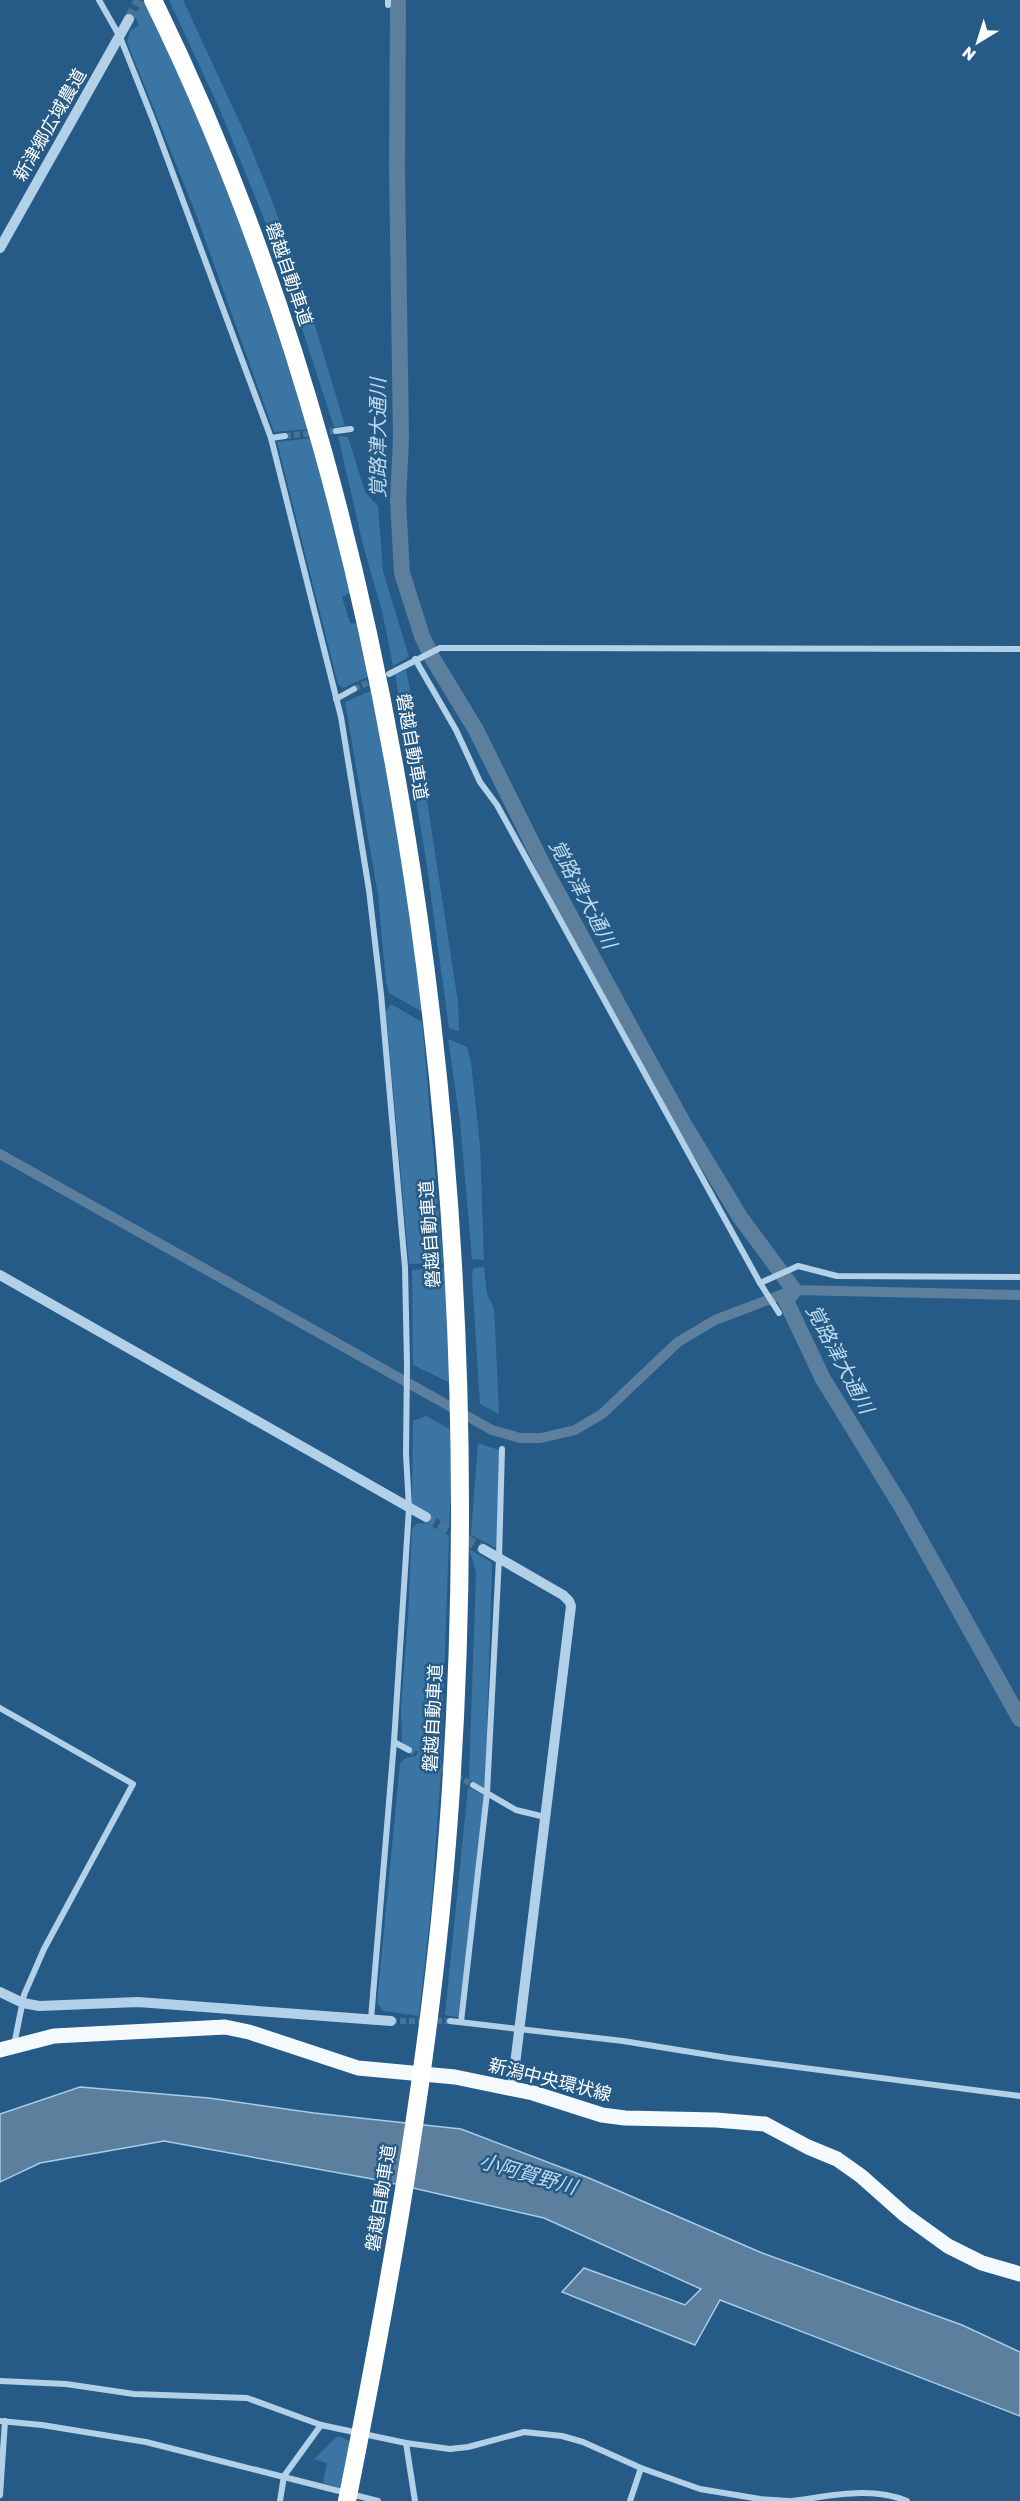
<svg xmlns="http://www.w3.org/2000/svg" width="1020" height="2501" viewBox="0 0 1020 2501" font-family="Rubik,'Noto Sans JP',sans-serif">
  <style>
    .green { fill: #3b75a3 }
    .water { fill: #5b7f9d; stroke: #a6cde9; stroke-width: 1.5 }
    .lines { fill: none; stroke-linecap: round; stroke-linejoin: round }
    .canal { stroke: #5b7f9d; stroke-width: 10 }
    .river { stroke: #5b7f9d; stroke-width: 16 }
    .minor-tunnel { stroke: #477499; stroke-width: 6; stroke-dasharray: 6 3; stroke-linecap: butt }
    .tertiary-tunnel { stroke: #477499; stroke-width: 10; stroke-dasharray: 10 5; stroke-linecap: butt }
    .minor { stroke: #b2d1e8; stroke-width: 6 }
    .tertiary { stroke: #b2d1e8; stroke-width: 10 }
    .primary { stroke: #f4f9fe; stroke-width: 15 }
    .motorway { stroke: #fff; stroke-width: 18 }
    .labels { text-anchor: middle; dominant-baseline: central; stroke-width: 5; stroke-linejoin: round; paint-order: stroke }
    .street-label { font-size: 18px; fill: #fff; stroke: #275b87 }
    .water-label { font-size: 20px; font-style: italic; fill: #bedaf0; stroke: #275b87 }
  </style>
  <rect width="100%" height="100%" fill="#275b87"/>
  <g class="green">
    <path d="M143 0 203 125 253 259 309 429 274 432 196 214 127 42 130 31 139 25 135 17Z"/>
    <path d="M169 0H183L246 136 271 198 301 279 345 426 334 427 277 251 220 110Z"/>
    <path d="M338 436 348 437 365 492 378 506 383 571 409 657 393 666 382 611 363 545Z"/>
    <path d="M312 438 353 591 342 597 350 623 360 624 372 675 343 688 338 684 277 442Z"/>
    <path d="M406 670 424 761V781L458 1002 459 1031 449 1028 426 860 395 674Z"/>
    <path d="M375 689 391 781 424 1013 389 993 386 982 378 895 345 702Z"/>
    <path d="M391 1004 422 1022 443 1263 409 1264 386 1011Z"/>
    <path d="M448 1039 467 1047 471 1062 480 1145 484 1260 472 1259 460 1121Z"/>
    <path d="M448 1267 452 1384 413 1365 412 1270Z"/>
    <path d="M484 1267 487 1294 494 1308 499 1414 480 1404 472 1278 473 1268Z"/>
    <path d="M426 1416 451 1430 454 1447 449 1526 412 1503 413 1421Z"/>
    <path d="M478 1443 499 1450 498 1549 471 1535Z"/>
    <path d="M426 1523 449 1536 441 1765 402 1742 401 1706 408 1618 412 1529 416 1524Z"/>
    <path d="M469 1549 491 1562 492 1566 485 1790 469 1779 476 1572Z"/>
    <path d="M415 1756 441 1770 432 1898 419 2016 383 2011 377 2003 400 1763 406 1758Z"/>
    <path d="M468 1787 485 1796 465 1971 458 2017 445 2015Z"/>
    <path d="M338 2436 352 2442 341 2488 323 2483 327 2463 314 2459Z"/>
  </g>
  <path class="water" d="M80 2087 209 2098 314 2113 461 2129 589 2178 762 2253 962 2325 1020 2352V2416L720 2300 695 2345 562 2292 584 2268 685 2305 701 2289 544 2218 378 2180 164 2141 40 2163 0 2182V2114Z"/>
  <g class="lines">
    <path class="canal" d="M0 1154 492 1430 520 1438H541L575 1430 602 1414 678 1342 715 1320 794 1290 1020 1295"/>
    <path class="river" d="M398 0 397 167 401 439 398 501 402 573 422 636 433 659 476 730 547 873 638 1041 685 1126 740 1217 794 1290 786 1301 823 1379 903 1509 1020 1719"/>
    <g class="minor-tunnel">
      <path d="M285 436 336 431"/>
      <path d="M354 689 374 680"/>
      <path d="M409 1750 473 1785"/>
      <path d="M391 2021H450"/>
    </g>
    <g class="tertiary-tunnel">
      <path d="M129 19 139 0"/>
      <path d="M426 1517 483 1549"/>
    </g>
    <g class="minor">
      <path d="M99 0 120 37 153 120 271 438 341 717 369 890 381 994 405 1267 407 1364 406 1454 409 1508 394 1742 371 2019"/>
      <path d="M388 0V5"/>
      <path d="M336 431 351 429"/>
      <path d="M271 438 285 436"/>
      <path d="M415 659 456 730 480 782 497 805 760 1283 779 1313"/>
      <path d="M389 674 440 648 1020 649"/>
      <path d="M336 699 354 689"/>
      <path d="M760 1283 798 1266 837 1276 1020 1277"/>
      <path d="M0 1708 133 1784 44 1949 24 1995 14 2045"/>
      <path d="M394 1742 409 1750"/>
      <path d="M473 1785 516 1810 545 1817"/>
      <path d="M450 2021 623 2041 728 2058 1020 2096"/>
      <path d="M461 2022 487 1793 499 1558 502 1449"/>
      <path d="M0 2381 66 2384 134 2394 247 2398 321 2425 406 2443 450 2449 468 2447 524 2432 562 2436 583 2442 641 2468 700 2489 760 2499 789 2501"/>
      <path d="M0 2421 42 2425 146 2442 378 2501"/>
      <path d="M406 2443 415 2501"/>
      <path d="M0 2495 5 2421"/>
      <path d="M280 2501 284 2476 321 2425"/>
      <path d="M630 2501 641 2468"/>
      <path d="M792 2501C831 2496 870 2486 907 2501"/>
    </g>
    <g class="tertiary">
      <path d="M0 248 129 19"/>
      <path d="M0 1275 426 1517"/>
      <path d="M483 1549 563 1595 569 1601 571 1606 512 2089"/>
      <path d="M0 1992 23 2003 39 2006 138 2002 391 2021"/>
    </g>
    <path class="primary" d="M0 2050 54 2036 225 2027 249 2032 358 2068 455 2077 533 2093 602 2115 625 2118 716 2120 765 2124 808 2147 837 2159 861 2176 905 2215 948 2246 982 2263 1020 2274"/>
    <path class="motorway" d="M153 0C295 289 374 602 419 920 460 1213 470 1509 450 1803 434 2038 393 2270 347 2501"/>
  </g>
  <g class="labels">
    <g class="street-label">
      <text transform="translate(50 125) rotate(-60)">新津郷広域農道</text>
      <text transform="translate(289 274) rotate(71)">磐越自動車道</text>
      <text transform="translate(412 747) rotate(80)">磐越自動車道</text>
      <text transform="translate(430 1234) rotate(-94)">磐越自動車道</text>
      <text transform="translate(433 1718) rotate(-87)">磐越自動車道</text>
      <text transform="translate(550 2080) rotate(14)">新潟中央環状線</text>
      <text transform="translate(381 2198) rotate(-81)">磐越自動車道</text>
    </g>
    <g class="water-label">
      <text transform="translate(378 438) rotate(-90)">覚路津大通川</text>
      <text transform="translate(583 894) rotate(62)">覚路津大通川</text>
      <text transform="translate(840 1359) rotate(62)">覚路津大通川</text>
      <text transform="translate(528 2174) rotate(16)">小阿賀野川</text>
    </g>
  </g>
  <g transform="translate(978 42) rotate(218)" stroke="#275b87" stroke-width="4.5" paint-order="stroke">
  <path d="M0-4.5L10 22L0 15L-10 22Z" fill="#ffffff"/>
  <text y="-9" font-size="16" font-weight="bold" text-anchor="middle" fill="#ffffff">N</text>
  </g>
</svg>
